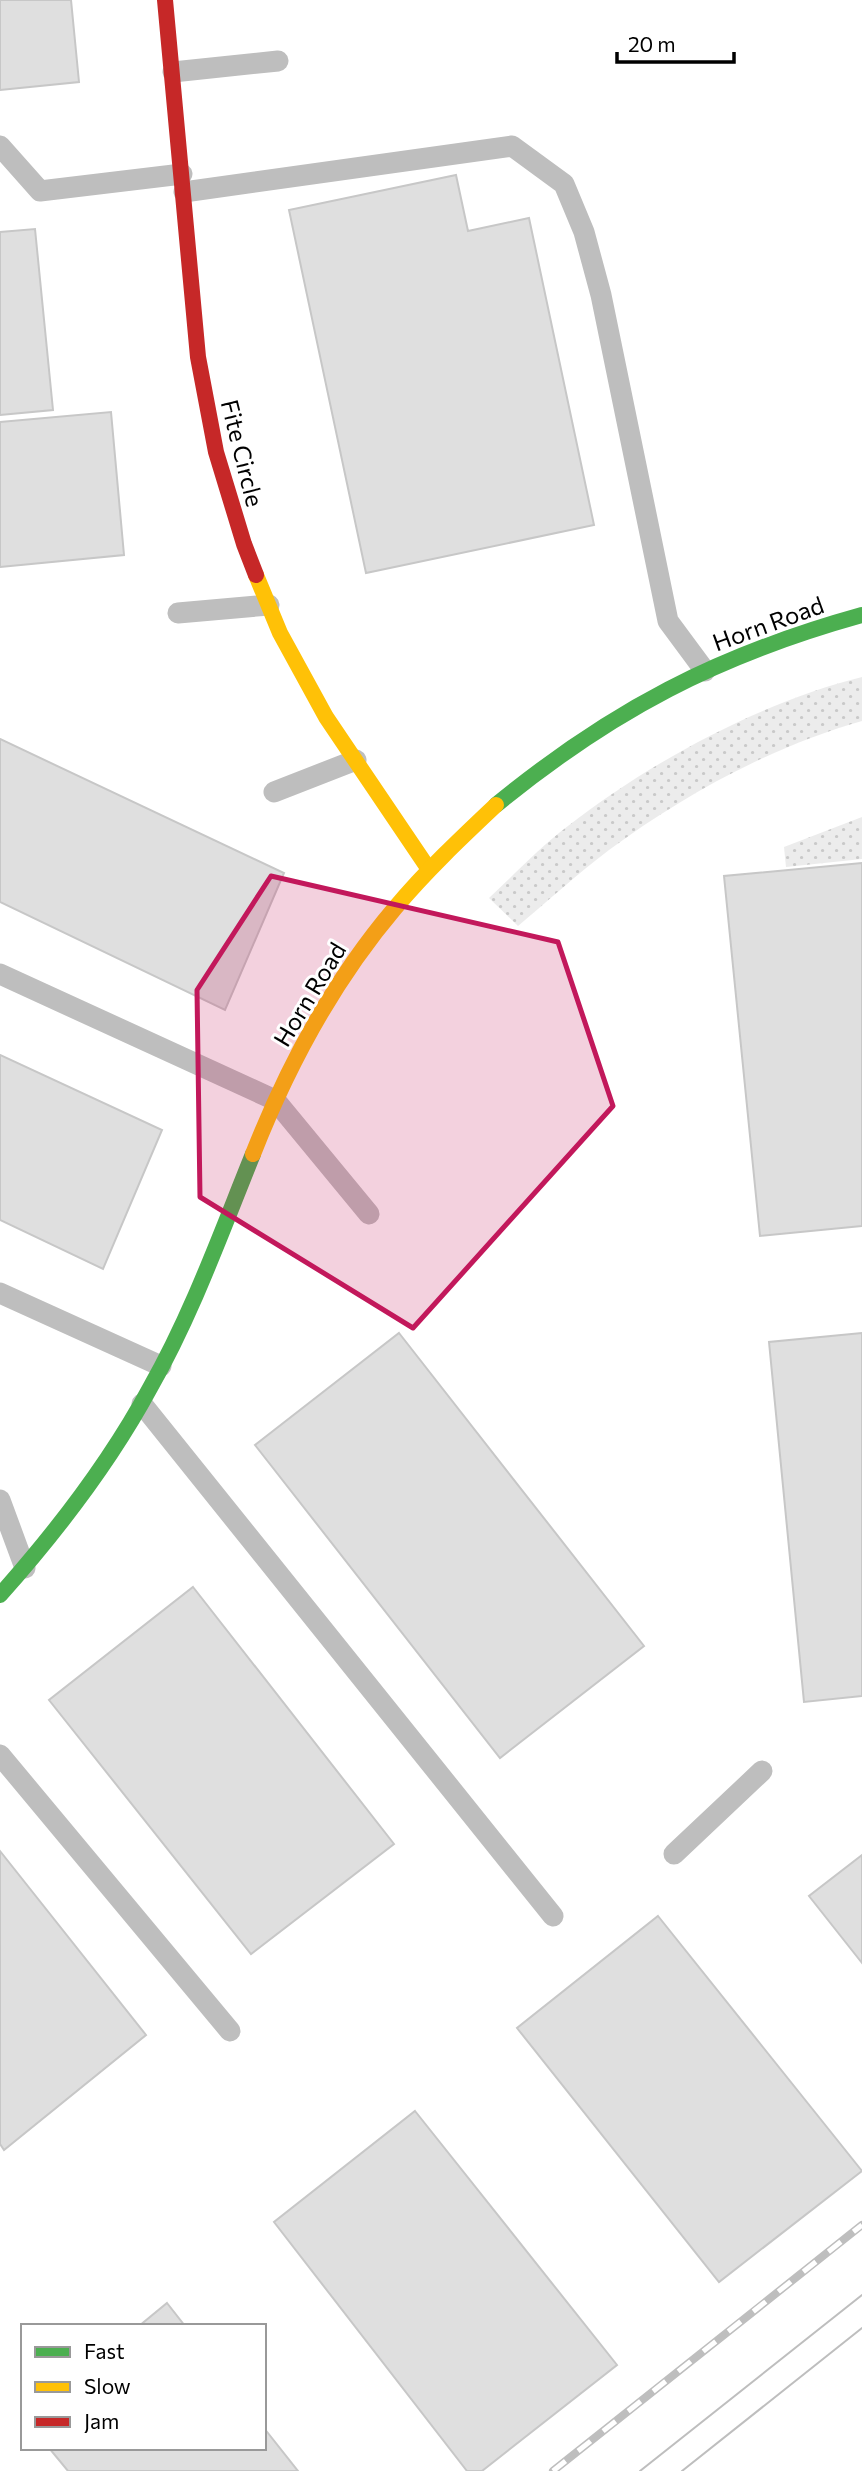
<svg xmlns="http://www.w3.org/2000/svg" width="862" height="2471" viewBox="0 0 862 2471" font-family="Commissioner,sans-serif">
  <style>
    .grass { fill: url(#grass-dots) }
    .building { fill: #dfdfdf; stroke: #c7c7c7; stroke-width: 2 }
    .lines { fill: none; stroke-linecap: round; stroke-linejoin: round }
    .lane { stroke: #bebebe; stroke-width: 21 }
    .fast { stroke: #4caf50; stroke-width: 16 }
    .slow { stroke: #ffc107; stroke-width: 16 }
    .jam { stroke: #c62828; stroke-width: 16 }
    .tram { stroke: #bebebe; stroke-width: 2 }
    .rail-casing { stroke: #bebebe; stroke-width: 8 }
    .rail { stroke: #fff; stroke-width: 5; stroke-dasharray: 16; stroke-linecap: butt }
    .marked { fill: #c2185b; fill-opacity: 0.2; stroke: #c2185b; stroke-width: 5; stroke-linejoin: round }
    .labels { text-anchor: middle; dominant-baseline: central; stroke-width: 6; stroke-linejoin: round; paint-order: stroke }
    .street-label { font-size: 24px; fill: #000; stroke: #fff }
  </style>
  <defs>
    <pattern id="grass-dots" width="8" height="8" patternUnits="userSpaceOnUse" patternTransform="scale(1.75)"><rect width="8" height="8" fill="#ececec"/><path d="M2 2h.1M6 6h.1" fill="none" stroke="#c9c9c9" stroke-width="1.8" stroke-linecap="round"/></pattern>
  </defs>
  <rect width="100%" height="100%" fill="#fff"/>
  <g class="grass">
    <path d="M862 677V721C771 747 685 794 609 850 577 874 548 901 518 926L489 898C515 874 540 847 568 826 650 762 761 702 862 677Z"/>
    <path d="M862 817V859L786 867 784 847Z"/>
  </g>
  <g class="building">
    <path d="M0 0H71L79 82 0 90Z"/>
    <path d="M456 175 468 231 529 218 594 525 366 573 289 210Z"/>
    <path d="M35 229 53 410 0 415V232Z"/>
    <path d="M111 412 124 555 0 567V422Z"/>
    <path d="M0 739 284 873 225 1010 0 902Z"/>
    <path d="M862 863V1226L760 1236 724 876Z"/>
    <path d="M0 1055 162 1130 103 1269 0 1220Z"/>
    <path d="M399 1333 644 1646 500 1758 255 1445Z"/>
    <path d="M862 1333V1696L804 1702 769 1342Z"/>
    <path d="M193 1587 394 1844 251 1954 49 1700Z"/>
    <path d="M0 1851 146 2035 4 2150 0 2144Z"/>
    <path d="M862 1855V1963L809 1896Z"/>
    <path d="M658 1916 862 2171 719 2282 517 2028Z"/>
    <path d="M415 2111 617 2365 482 2471H467L274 2222Z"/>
    <path d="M167 2303 185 2326H139Z"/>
    <path d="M264 2428 298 2471H68L49 2448H264Z"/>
  </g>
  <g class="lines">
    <g class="lane">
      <path d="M173 72 278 61"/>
      <path d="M0 146 40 191 182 174"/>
      <path d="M184 192 512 146 564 184 584 232 601 295 668 621 705 671"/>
      <path d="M178 613 269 605"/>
      <path d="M274 792 356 760"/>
      <path d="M0 974 275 1100 369 1214"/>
      <path d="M0 1293 161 1366"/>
      <path d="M142 1404 553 1916"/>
      <path d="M0 1500 25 1568"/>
      <path d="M0 1755 230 2031"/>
      <path d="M674 1854 762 1771"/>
    </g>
    <g class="fast">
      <path d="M496 805C612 710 718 655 862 615"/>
      <path d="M0 1595C57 1531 109 1464 150 1388 192 1314 221 1233 253 1154"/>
    </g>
    <g class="slow">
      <path d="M256 575 280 633 326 717 428 868"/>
      <path d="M253 1154C288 1065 333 981 395 908 426 871 461 838 496 805"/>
    </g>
    <path class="jam" d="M165 0 198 357 216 452 244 544 256 575"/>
    <g class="tram">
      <path d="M640 2471 862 2295"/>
      <path d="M682 2471 862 2328"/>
    </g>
    <defs>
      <path id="rail" d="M553 2471 862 2225"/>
    </defs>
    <use href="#rail" class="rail-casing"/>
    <use href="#rail" class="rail"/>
  </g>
  <path class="marked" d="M271 876 558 942 613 1106 413 1328 200 1197 197 990Z"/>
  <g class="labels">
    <g class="street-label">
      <text transform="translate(243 453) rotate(76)">Fite Circle</text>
      <text transform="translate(768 623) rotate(-20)">Horn Road</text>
      <text transform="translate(309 994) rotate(-59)">Horn Road</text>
    </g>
  </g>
  <rect x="21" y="2324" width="245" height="126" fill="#ffffff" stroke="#999999" stroke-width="2"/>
  <rect x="35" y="2347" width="35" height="10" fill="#4caf50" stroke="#999999" stroke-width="2"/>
  <text x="84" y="2359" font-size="21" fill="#000000">Fast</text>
  <rect x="35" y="2382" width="35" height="10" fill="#ffc107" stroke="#999999" stroke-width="2"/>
  <text x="84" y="2394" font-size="21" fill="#000000">Slow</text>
  <rect x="35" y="2417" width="35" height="10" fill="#c62828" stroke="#999999" stroke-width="2"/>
  <text x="84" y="2429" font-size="21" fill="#000000">Jam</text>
  <path d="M617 52v10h117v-10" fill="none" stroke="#000000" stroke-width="3.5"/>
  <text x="628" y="52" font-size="21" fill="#000000" stroke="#ffffff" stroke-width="5" paint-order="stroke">20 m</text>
</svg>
